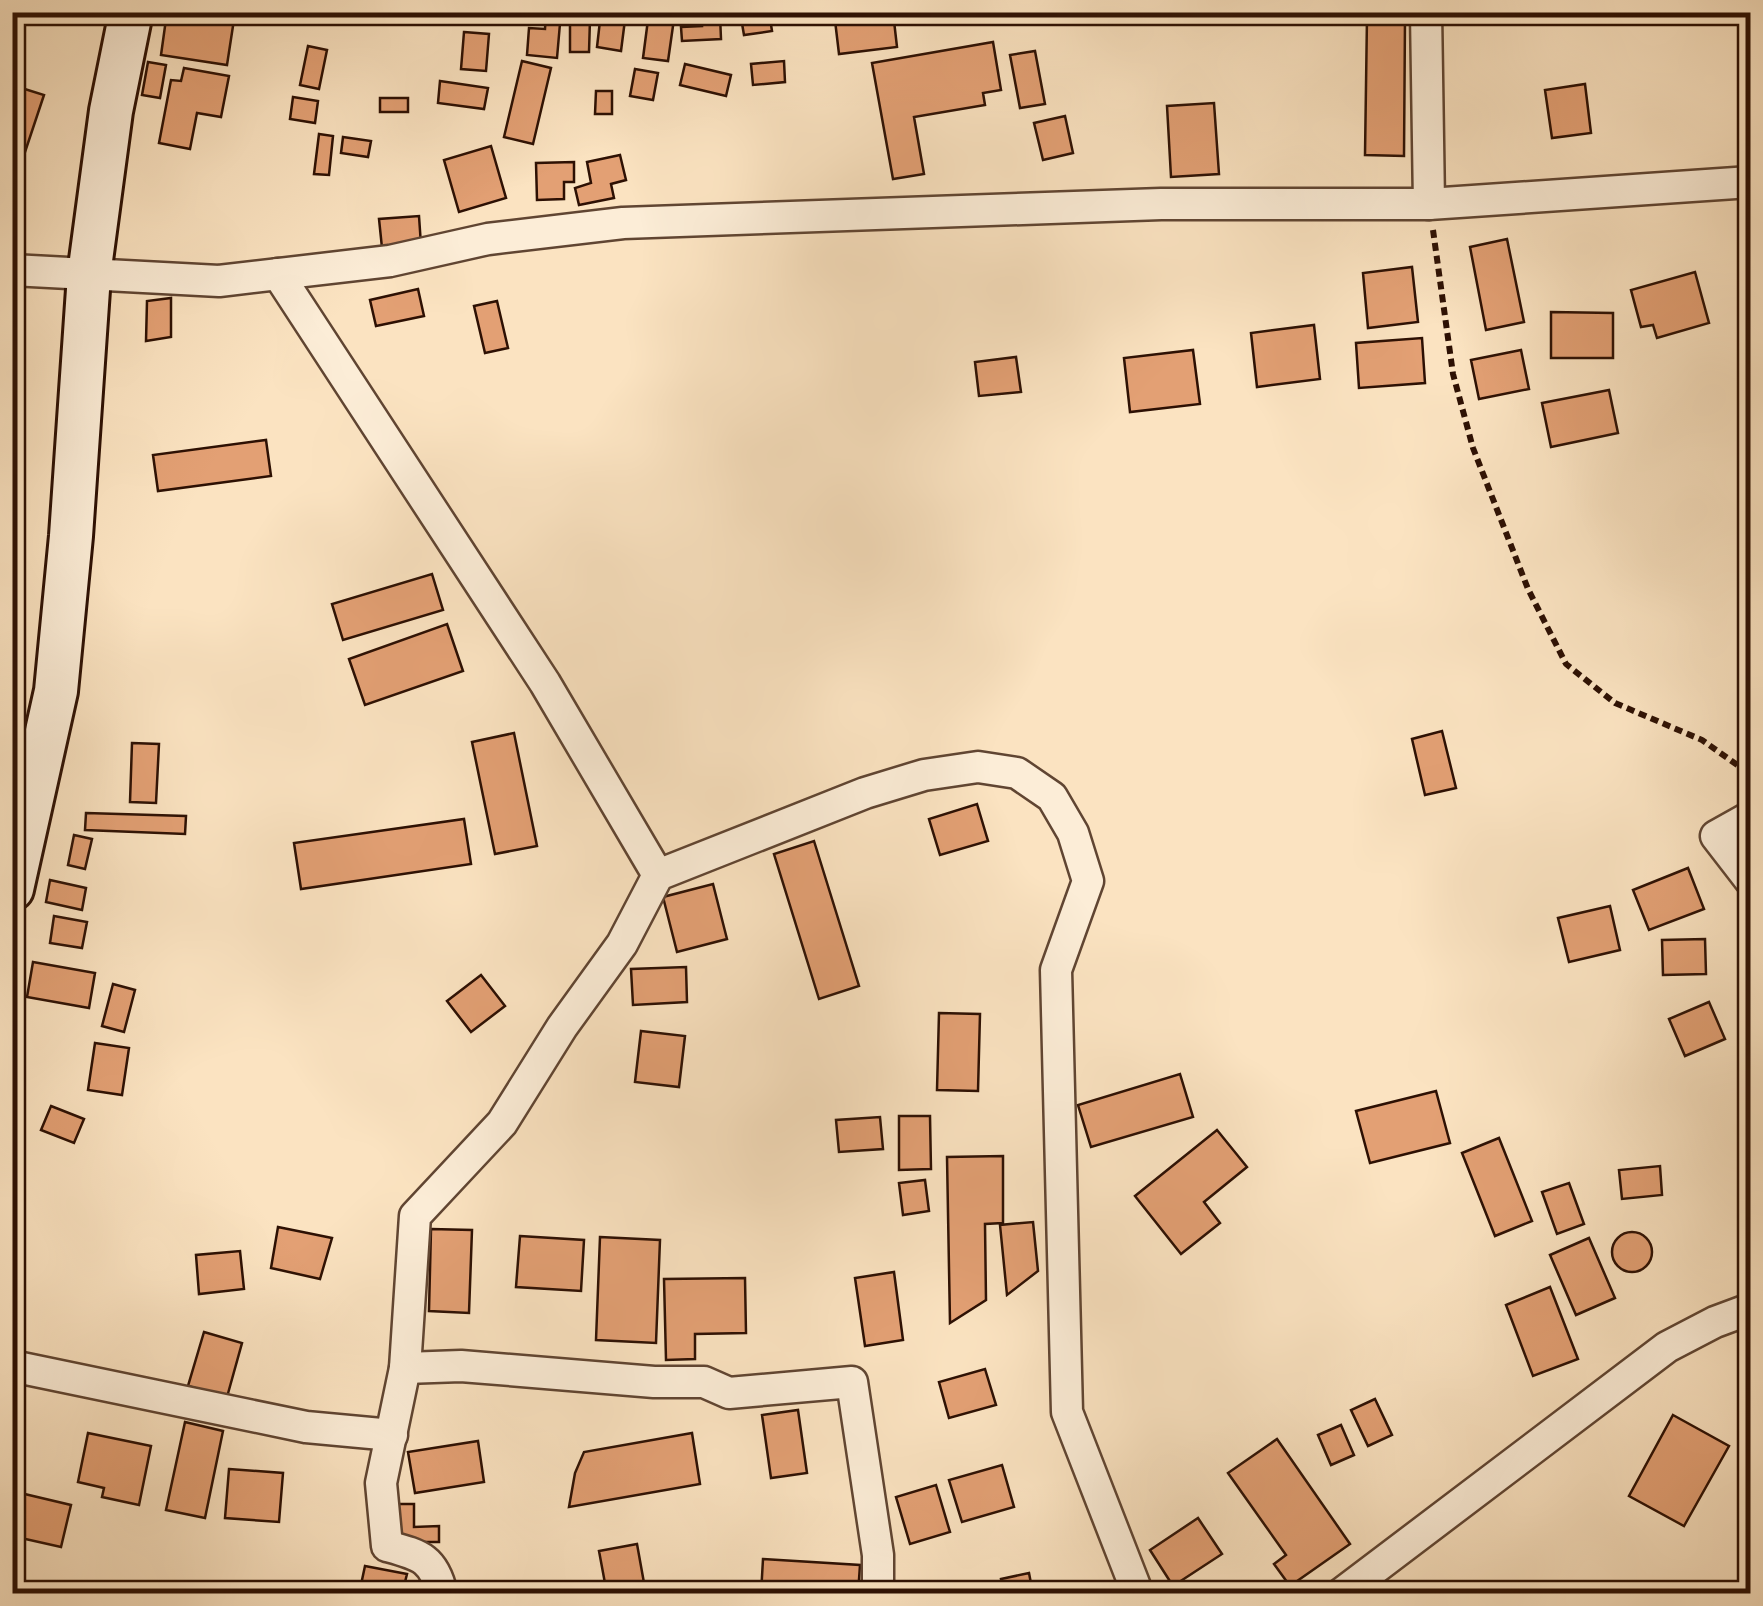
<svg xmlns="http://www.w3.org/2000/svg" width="1763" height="1606" viewBox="0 0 1763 1606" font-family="'IM FELL DW Pica',serif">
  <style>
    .building { fill: #e3a074; stroke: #2d1003; stroke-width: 2.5 }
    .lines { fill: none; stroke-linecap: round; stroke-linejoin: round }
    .street-casing { stroke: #604532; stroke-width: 35 }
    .secondary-casing { stroke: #2d1003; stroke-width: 48 }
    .path { stroke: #2d1003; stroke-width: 6; stroke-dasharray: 8 5; stroke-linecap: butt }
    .street { stroke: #fcedd7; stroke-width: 30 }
    .secondary { stroke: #fcedd7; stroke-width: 42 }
  </style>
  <rect width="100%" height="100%" fill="#fbe3c1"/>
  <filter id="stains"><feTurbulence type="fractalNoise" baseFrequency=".002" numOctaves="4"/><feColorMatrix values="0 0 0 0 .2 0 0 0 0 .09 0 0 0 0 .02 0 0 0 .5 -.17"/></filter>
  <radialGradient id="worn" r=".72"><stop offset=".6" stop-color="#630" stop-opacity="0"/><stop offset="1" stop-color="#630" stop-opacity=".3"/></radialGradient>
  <g class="building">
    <path d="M167 12 235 13 227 65 161 55Z"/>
    <path d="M546 12H561L557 58 527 55 529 28 545 29Z"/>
    <path d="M601 12H626L621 51 597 47Z"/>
    <path d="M649 12H675L668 61 643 58Z"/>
    <path d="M740 12H769L772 31 744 35Z"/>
    <path d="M834 12H893L897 47 839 54Z"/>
    <path d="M720 15 721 39 682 41 681 27 702 26 701 16Z"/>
    <path d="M1367 17 1405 18 1404 156 1365 155Z"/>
    <path d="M570 19H590L589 52H570Z"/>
    <path d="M464 32 489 34 486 71 461 69Z"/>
    <path d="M993 42 1001 90 983 93 985 105 914 117 924 174 893 179 872 63Z"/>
    <path d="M308 46 327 50 319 89 300 85Z"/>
    <path d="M1035 51 1045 104 1020 108 1010 55Z"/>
    <path d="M522 61 551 68 533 144 504 137Z"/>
    <path d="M784 61 785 82 753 85 751 64Z"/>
    <path d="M148 62 166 65 160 98 142 95Z"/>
    <path d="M685 64 731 75 726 96 680 85Z"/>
    <path d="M184 68 229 76 221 117 197 113 190 149 159 143 171 80 181 81Z"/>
    <path d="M635 69 658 73 653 100 630 96Z"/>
    <path d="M440 81 488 88 484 109 438 103Z"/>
    <path d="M1585 84 1591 133 1552 138 1545 90Z"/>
    <path d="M12 85 44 95 12 191Z"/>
    <path d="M596 91H612V114H595Z"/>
    <path d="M293 97 318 101 315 123 290 119Z"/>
    <rect x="380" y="98" width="28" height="14"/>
    <path d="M1214 103 1219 174 1171 177 1167 106Z"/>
    <path d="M1065 116 1073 153 1043 160 1034 123Z"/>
    <path d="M319 134 333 136 329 175 314 174Z"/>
    <path d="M343 137 371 141 368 157 341 153Z"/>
    <path d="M491 146 506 198 459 212 444 160Z"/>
    <path d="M620 155 626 180 611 184 614 198 579 205 575 188 591 183 587 162Z"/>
    <path d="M574 162V182H564V199L537 200 536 163Z"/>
    <path d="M419 216 421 245 382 248 379 219Z"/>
    <path d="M1507 239 1524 322 1486 330 1470 247Z"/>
    <path d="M1412 267 1418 322 1368 328 1363 273Z"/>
    <path d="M1695 272 1709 323 1657 338 1653 325 1641 327 1631 290Z"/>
    <path d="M418 289 424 316 376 326 370 300Z"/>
    <path d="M171 298V337L146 341 147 301Z"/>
    <path d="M497 301 508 348 485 353 474 306Z"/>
    <path d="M1551 312 1613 313V358H1551Z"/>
    <path d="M1314 325 1320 379 1257 387 1251 333Z"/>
    <path d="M1422 338 1425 383 1359 388 1356 343Z"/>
    <path d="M1193 350 1200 404 1130 412 1124 358Z"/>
    <path d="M1521 350 1529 389 1479 399 1471 360Z"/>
    <path d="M1016 357 1021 392 979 396 975 362Z"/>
    <path d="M1609 390 1618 433 1551 447 1542 403Z"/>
    <path d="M266 440 271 476 158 491 153 455Z"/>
    <path d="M432 574 443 610 343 640 332 604Z"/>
    <path d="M447 624 463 671 365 705 349 659Z"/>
    <path d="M1442 731 1456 788 1425 795 1412 739Z"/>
    <path d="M514 733 537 846 495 854 472 742Z"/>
    <path d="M132 743 159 744 156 803 130 802Z"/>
    <path d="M977 804 988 841 940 855 929 819Z"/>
    <path d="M86 813 186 816 185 834 85 830Z"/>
    <path d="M464 819 471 864 301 889 294 843Z"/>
    <path d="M74 835 92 839 85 869 68 865Z"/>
    <path d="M814 841 859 986 819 999 774 854Z"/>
    <path d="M1688 868 1704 909 1649 930 1633 890Z"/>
    <path d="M50 880 86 888 82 910 46 902Z"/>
    <path d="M713 884 727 939 677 952 663 897Z"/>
    <path d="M1610 906 1620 950 1569 962 1558 918Z"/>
    <path d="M54 916 87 922 82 948 50 943Z"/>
    <path d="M1705 939 1706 974 1663 975 1662 940Z"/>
    <path d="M33 962 95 973 89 1008 27 997Z"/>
    <path d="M686 967 687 1002 633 1005 631 969Z"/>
    <path d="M481 975 505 1006 471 1032 447 1001Z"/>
    <path d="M113 984 135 990 124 1032 102 1026Z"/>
    <path d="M1709 1002 1725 1039 1685 1056 1669 1019Z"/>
    <path d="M939 1013 980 1014 978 1091 937 1090Z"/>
    <path d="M641 1031 685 1036 679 1087 635 1082Z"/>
    <path d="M95 1043 129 1048 122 1095 88 1090Z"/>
    <path d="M1180 1074 1193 1117 1091 1147 1078 1105Z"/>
    <path d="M1436 1091 1450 1143 1370 1163 1356 1111Z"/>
    <path d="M51 1106 84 1119 74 1143 41 1130Z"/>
    <path d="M899 1116H930L931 1169 899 1170Z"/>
    <path d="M880 1117 883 1149 839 1152 836 1120Z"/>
    <path d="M1217 1130 1247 1167 1204 1202 1220 1223 1181 1254 1135 1196Z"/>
    <path d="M1499 1138 1532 1221 1495 1236 1462 1153Z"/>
    <path d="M1003 1156V1223L985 1224 986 1300 950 1323 947 1157Z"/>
    <path d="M1660 1166 1662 1195 1622 1199 1619 1170Z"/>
    <path d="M925 1180 929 1211 903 1215 899 1183Z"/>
    <path d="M1569 1183 1584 1224 1557 1234 1542 1192Z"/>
    <path d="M1033 1222 1038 1271 1007 1295 1000 1225Z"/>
    <path d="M278 1227 332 1238 320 1279 271 1268Z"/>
    <path d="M431 1229 472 1230 469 1313 429 1311Z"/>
    <circle cx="1632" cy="1252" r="20"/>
    <path d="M520 1236 584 1240 581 1291 516 1287Z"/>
    <path d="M600 1237 660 1240 656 1343 596 1340Z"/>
    <path d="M1589 1238 1615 1298 1576 1315 1550 1255Z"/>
    <path d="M240 1251 244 1289 199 1294 196 1255Z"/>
    <path d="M894 1272 903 1340 865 1346 855 1278Z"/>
    <path d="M745 1278 746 1333 695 1334V1359L666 1360 664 1279Z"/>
    <path d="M1550 1287 1578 1359 1533 1376 1506 1305Z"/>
    <path d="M204 1332 242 1343 227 1397 188 1386Z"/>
    <path d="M985 1369 996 1405 949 1418 939 1382Z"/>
    <path d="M1375 1399 1392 1435 1368 1446 1351 1410Z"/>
    <path d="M798 1410 807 1473 771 1478 762 1415Z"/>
    <path d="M1673 1415 1729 1446 1684 1526 1629 1496Z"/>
    <path d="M185 1422 223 1431 205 1518 166 1510Z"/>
    <path d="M1341 1425 1354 1455 1331 1465 1318 1435Z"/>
    <path d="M88 1433 151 1446 139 1505 102 1497 104 1488 78 1482Z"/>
    <path d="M692 1433 700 1484 569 1507 575 1473 584 1452Z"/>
    <path d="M1277 1439 1350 1544 1290 1586 1274 1564 1286 1555 1228 1473Z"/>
    <path d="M478 1441 484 1482 415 1493 408 1452Z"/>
    <path d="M1002 1465 1014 1507 962 1522 949 1480Z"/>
    <path d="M229 1469 283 1473 279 1522 225 1518Z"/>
    <path d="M936 1485 950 1532 910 1544 896 1497Z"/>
    <path d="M12 1491 71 1505 61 1547 12 1536Z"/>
    <path d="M397 1504H414V1527L439 1526V1542H397Z"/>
    <path d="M1198 1518 1222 1554 1173 1586 1150 1550Z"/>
    <path d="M637 1544 646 1594H607L599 1551Z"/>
    <path d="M763 1559 860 1565 858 1594H761Z"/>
    <path d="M365 1566 407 1574 402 1594H359Z"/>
    <path d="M1029 1573 1033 1594H987L985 1584 991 1582 992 1586 1002 1584 1001 1579Z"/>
  </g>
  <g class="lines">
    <defs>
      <g id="street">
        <path d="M1426 12 1429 204"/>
        <path d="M12 270 219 281 390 261 488 239 623 223 1161 204H1429L1750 182"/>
        <path d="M278 274 545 683 658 875"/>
        <path d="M1750 817 1716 836 1750 880"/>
        <path d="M12 1366 306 1427 392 1435"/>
        <path d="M405 1368 461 1366 654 1382H704L729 1393 852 1382 878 1555V1594"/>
        <path d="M442 1594C434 1558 420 1555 387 1546L381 1483 405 1368 415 1216 502 1123 562 1027 622 944 658 875 865 793 924 775 978 767 1017 773 1052 797 1073 833 1088 881 1056 970 1067 1412 1138 1594"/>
        <path d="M1341 1594 1667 1347 1715 1322 1750 1309"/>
      </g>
      <path id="secondary" d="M12 889 56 691 71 536 89 275 111 111 131 12"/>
    </defs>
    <use href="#street" class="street-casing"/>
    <use href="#secondary" class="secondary-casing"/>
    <path class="path" d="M1433 230 1453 374 1473 448 1528 589 1566 664 1615 703 1702 740 1750 774"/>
    <use href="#street" class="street"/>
    <use href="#secondary" class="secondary"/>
  </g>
  <rect width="1763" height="1606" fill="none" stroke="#fbe3c1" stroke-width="50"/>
  <rect x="15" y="15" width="1733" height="1576" fill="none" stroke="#2d1003" stroke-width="5"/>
  <rect x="25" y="25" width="1713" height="1556" fill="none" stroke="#2d1003" stroke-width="2.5"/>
  <rect width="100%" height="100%" filter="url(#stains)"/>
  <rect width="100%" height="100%" fill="url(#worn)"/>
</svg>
